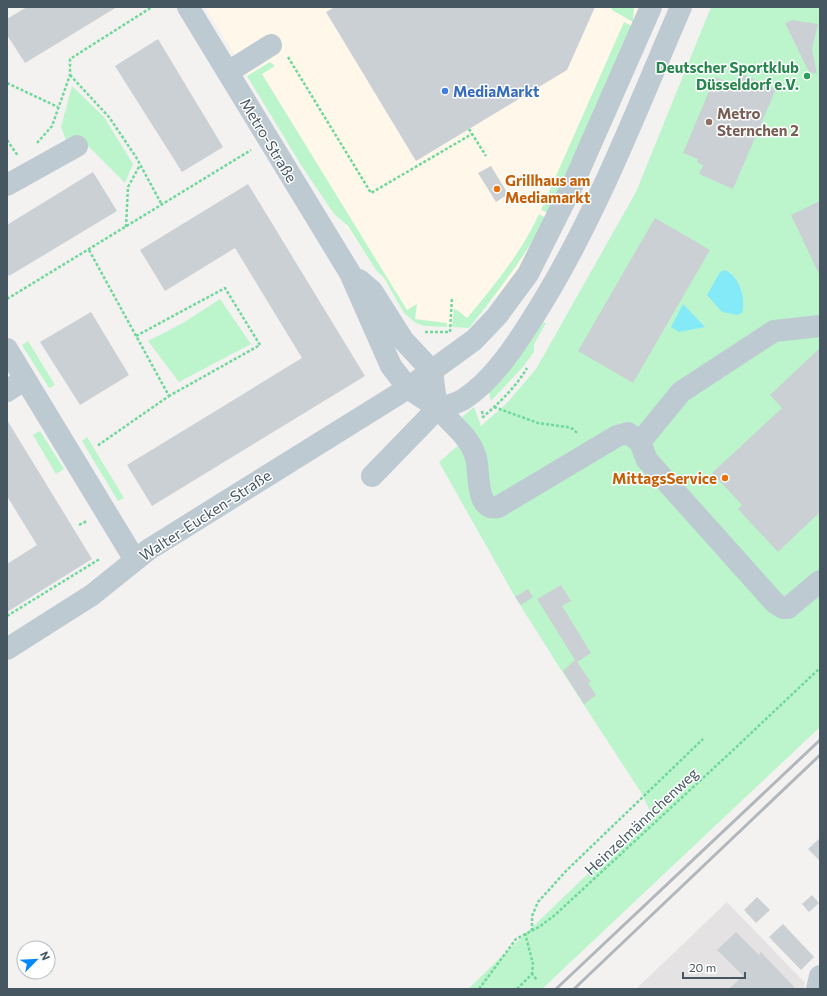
<svg xmlns="http://www.w3.org/2000/svg" width="827" height="996" viewBox="0 0 827 996" font-family="Commissioner,sans-serif">
  <style>
    .commercial { fill: #fef7ea }
    .education { fill: #e5e2e3 }
    .green { fill: #bcf5cc }
    .water { fill: #84eaf7 }
    .building { fill: #cad0d4 }
    .lines { fill: none; stroke-linecap: round; stroke-linejoin: round }
    .path { stroke: #6fd89a; stroke-width: 2.5; stroke-dasharray: 3 2; stroke-linecap: butt }
    .minor { stroke: #bdcad2; stroke-width: 22 }
    .rail { stroke: #b2b7bc; stroke-width: 3 }
    .leisure-dot { fill: #2e9e5b; stroke: #fff; stroke-width: 1.5 }
    .shop-dot { fill: #3f7fe0; stroke: #fff; stroke-width: 1.5 }
    .education-dot { fill: #8d6e63; stroke: #fff; stroke-width: 1.5 }
    .food-dot { fill: #e8710a; stroke: #fff; stroke-width: 1.5 }
    .labels { text-anchor: middle; dominant-baseline: central; stroke-width: 3; stroke-linejoin: round; paint-order: stroke }
    .leisure-label { font-size: 15px; font-weight: bold; fill: #27864d; stroke: #fff; text-anchor: end }
    .shop-label { font-size: 15px; font-weight: bold; fill: #366cbe; stroke: #fff; text-anchor: start }
    .education-label { font-size: 15px; font-weight: bold; fill: #785e54; stroke: #fff; text-anchor: start }
    .street-label { font-size: 15px; fill: #465761; stroke: #fff }
    .food-label { font-size: 15px; font-weight: bold; fill: #c56008; stroke: #fff; text-anchor: start }
  </style>
  <rect width="100%" height="100%" fill="#f4f1f1"/>
  <path class="commercial" d="M205 7H647L525 272 468 320 454 326 421 324 406 311 302 164Z"/>
  <path class="education" d="M727 902 805 983 804 989H636Z"/>
  <g class="green">
    <path d="M611 7H634L633 22 612 10Z"/>
    <path d="M711 7H820V727L542 989H468L651 813 642 794 556 662 515 597 439 462 474 432 462 417 474 407 481 426 506 404 536 369 636 192Z"/>
    <path d="M624 22 632 26 606 92 548 213 541 210Z"/>
    <path d="M270 62 275 66 262 74 407 310 417 304 415 319 447 323V327L424 326 416 323 404 313 384 278 376 270 348 226 334 214 301 165 247 76Z"/>
    <path d="M72 86 104 117 133 164 125 183 89 147 66 140 61 127Z"/>
    <path d="M539 214 546 218C524 258 497 293 469 328L452 327 454 309 457 310 467 318C494 286 521 253 539 214Z"/>
    <path d="M220 299 251 344 179 382 148 341 183 323Z"/>
    <path d="M543 322 546 323 534 344V352L522 368 491 401 489 393C510 371 527 348 543 322Z"/>
    <path d="M28 341 55 385 49 388 22 345Z"/>
    <path d="M40 431 64 469 56 474 33 435Z"/>
    <path d="M87 437 124 498 118 501 82 441Z"/>
  </g>
  <g class="water">
    <path d="M725 270C740 277 746 299 742 313L738 315 722 312 707 295 720 272Z"/>
    <path d="M683 304 705 327 679 332 671 327Z"/>
  </g>
  <g class="building">
    <path d="M27 7H117L25 63 7 35V19Z"/>
    <path d="M335 7H595L567 70 416 161 326 12Z"/>
    <path d="M792 20 818 24 812 49 817 74 809 72 785 23Z"/>
    <path d="M158 39 223 147 182 172 115 66Z"/>
    <path d="M742 74 776 89 733 189 699 174 703 165 697 162 698 159 683 153 715 77 737 86Z"/>
    <path d="M491 166 508 194 496 202 478 173Z"/>
    <path d="M93 172 117 211 9 276 7 273V225Z"/>
    <path d="M248 184 365 376 152 506 127 465 302 358 235 248 165 291 140 250Z"/>
    <path d="M820 201V276L791 215Z"/>
    <path d="M655 218 710 250 633 383 578 351Z"/>
    <path d="M91 312 129 375 80 405 40 342Z"/>
    <path d="M820 348V512L778 552 738 509 742 505 712 473 782 408 770 395Z"/>
    <path d="M7 420 92 559 7 612V564L37 545 7 496Z"/>
    <path d="M561 585 571 601 562 606 591 653 577 662 591 682 588 683 596 695 584 704 563 671 575 660 537 599Z"/>
    <path d="M528 589 533 597 521 605 515 597Z"/>
    <path d="M820 838V861L808 849Z"/>
    <path d="M812 895 819 903 809 912 802 904Z"/>
    <path d="M757 897 770 910 756 923 744 910Z"/>
    <path d="M783 924 814 957 801 970 769 937Z"/>
    <path d="M736 932 759 955 761 952 794 987 793 989H729L743 976 717 950Z"/>
  </g>
  <g class="lines">
    <g class="path">
      <path d="M288 57 371 193 472 134"/>
      <path d="M70 75 109 117 136 157 162 205"/>
      <path d="M7 83 58 107"/>
      <path d="M469 129 486 156"/>
      <path d="M7 140 18 156"/>
      <path d="M37 143 52 126 70 75V59L152 7"/>
      <path d="M126 227 128 187 140 165"/>
      <path d="M89 250 169 396 97 446"/>
      <path d="M7 299 251 150"/>
      <path d="M425 332H448"/>
      <path d="M450 332 452 297"/>
      <path d="M136 336 225 288 260 345 169 396"/>
      <path d="M494 407 538 423 567 427 573 429 578 434"/>
      <path d="M482 411 483 417C500 402 516 387 527 368"/>
      <path d="M79 525 87 521"/>
      <path d="M7 616 98 560 99 563"/>
      <path d="M532 931V916L538 902 566 871 703 739"/>
      <path d="M525 933 533 964 532 974"/>
      <path d="M479 989 516 939 539 927 555 915 730 753 820 668"/>
      <path d="M517 989 532 974 537 980"/>
    </g>
    <g class="minor">
      <path d="M188 7 350 273 391 366 408 388 438 408C447 406 456 404 464 399 493 380 516 345 534 316 595 220 636 111 681 7"/>
      <path d="M228 72 271 45"/>
      <path d="M7 185 77 146"/>
      <path d="M359 280 372 291 403 340 432 371"/>
      <path d="M820 326 774 331 681 392 640 442 647 460 775 603 783 608H788L820 581"/>
      <path d="M7 349 135 560"/>
      <path d="M432 371C434 382 434 396 438 407 440 411 445 415 448 419 460 431 472 442 476 458 480 473 475 512 498 507L617 436 628 433 640 442"/>
      <path d="M7 391 25 379"/>
      <path d="M372 476 438 408"/>
      <path d="M7 649 92 595 148 550 408 388 474 340 497 316 528 274 574 182 651 7"/>
      <path d="M817 989 820 976"/>
    </g>
    <g class="rail">
      <path d="M556 989 820 740"/>
      <path d="M574 989 820 755"/>
    </g>
  </g>
  <circle class="leisure-dot" cx="807" cy="76" r="4"/>
  <circle class="shop-dot" cx="445" cy="91" r="4"/>
  <circle class="education-dot" cx="709" cy="122" r="4"/>
  <g class="food-dot">
    <circle cx="497" cy="189" r="4"/>
    <circle cx="725" cy="478" r="4"/>
  </g>
  <g class="labels">
    <g class="leisure-label">
      <text x="799" y="67">Deutscher Sportklub<tspan x="799" dy="17">Düsseldorf e.V.</tspan></text>
    </g>
    <g class="shop-label">
      <text x="453" y="91">MediaMarkt</text>
    </g>
    <g class="education-label">
      <text x="717" y="113">Metro<tspan x="717" dy="17">Sternchen 2</tspan></text>
    </g>
    <g class="street-label">
      <text transform="translate(269 140) rotate(59)">Metro-Straße</text>
      <text transform="translate(205 515) rotate(-33)">Walter-Eucken-Straße</text>
      <text transform="translate(641 821) rotate(-43)">Heinzelmännchenweg</text>
    </g>
    <g class="food-label">
      <text x="505" y="180">Grillhaus am<tspan x="505" dy="17">Mediamarkt</tspan></text>
      <text x="717" y="478" text-anchor="end">MittagsService</text>
    </g>
  </g>
  <rect width="827" height="996" fill="none" stroke="#465761" stroke-width="16"/>
  <g transform="translate(36 960) rotate(66)"><circle r="19" fill="#ffffff" stroke="#b5bcc0"/>
  <path d="M0-3L7 15L0 10L-7 15Z" fill="#0387fc"/>
  <text y="-6" font-size="11" font-weight="bold" text-anchor="middle" fill="#465761">N</text>
  </g>
  <path d="M683 972v6h62v-6" fill="none" stroke="#465761" stroke-width="2"/>
  <text x="689" y="972" font-size="12" fill="#465761" stroke="#ffffff" stroke-width="3" paint-order="stroke">20 m</text>
</svg>
